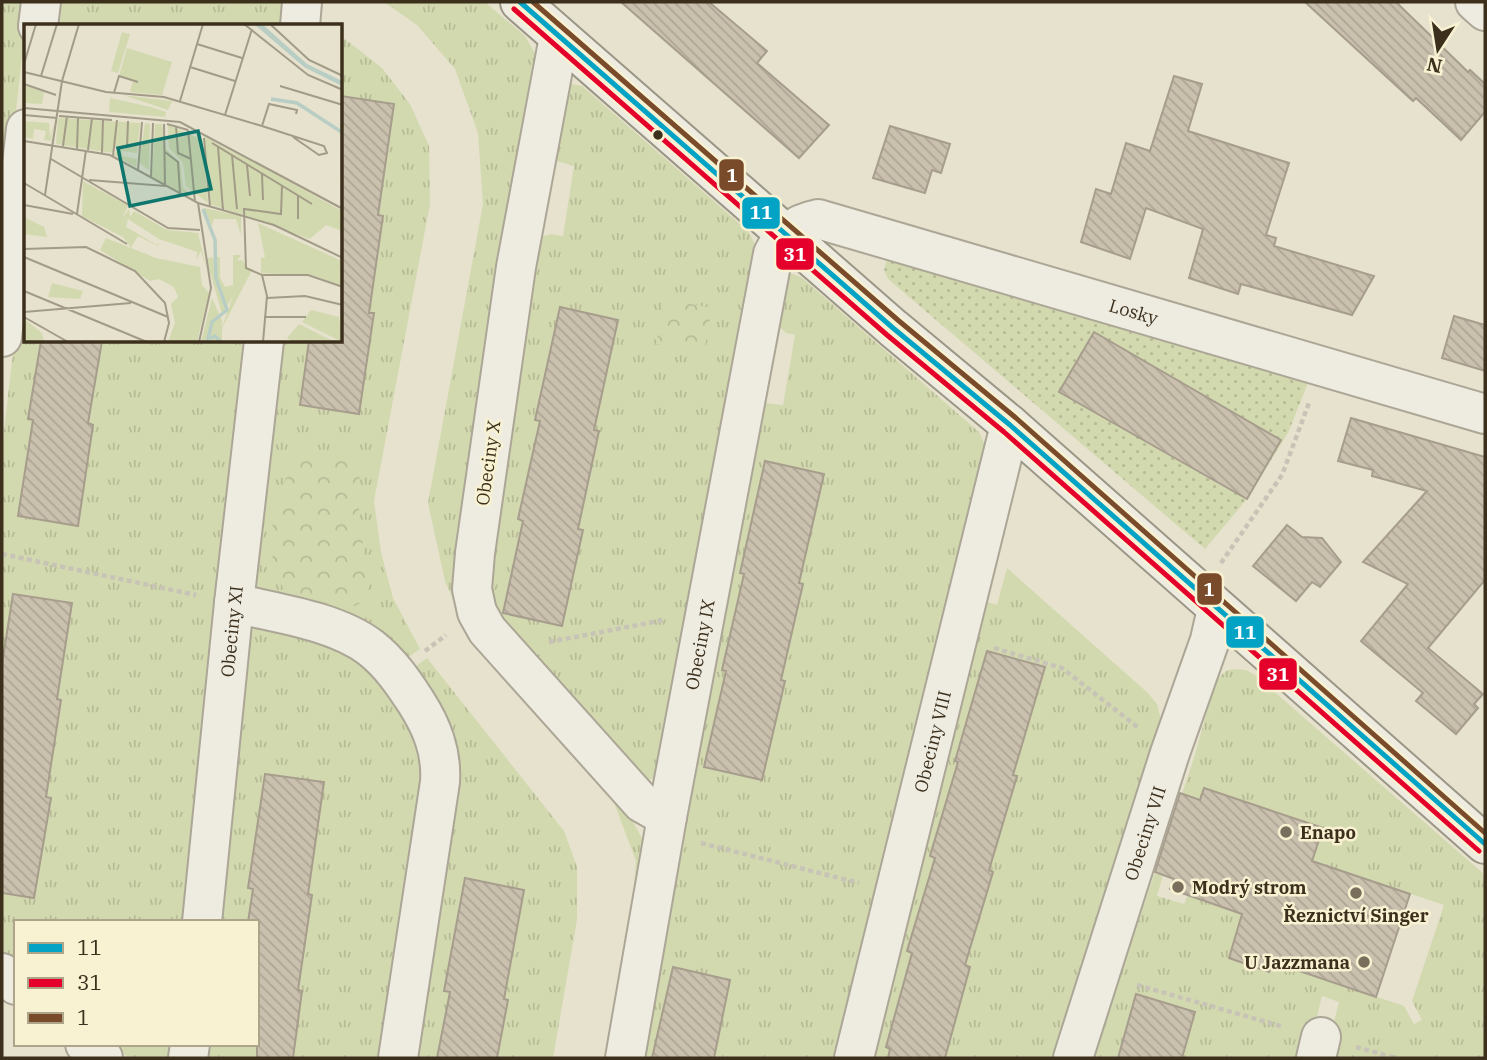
<svg xmlns="http://www.w3.org/2000/svg" width="1487" height="1060" viewBox="0 0 1487 1060" font-family="'IBM Plex Serif',serif">
  <style>
    .grass { fill: url(#grass-tufts) }
    .park { fill: url(#park-crowns) }
    .garden { fill: url(#garden-dots) }
    .building { fill: url(#building-back-hatch); stroke: #a79d8d; stroke-width: 2 }
    .lines { fill: none; stroke-linecap: round; stroke-linejoin: round }
    .street-casing { stroke: #aca696; stroke-width: 42 }
    .secondary-casing { stroke: #9b9686; stroke-width: 42 }
    .path { stroke: #c7c3b6; stroke-width: 4.5; stroke-dasharray: 5 3.5; stroke-linecap: butt }
    .street { stroke: #eeebe0; stroke-width: 38 }
    .secondary { stroke: #eeebe0; stroke-width: 38 }
    .bus-1-casing { stroke: #f8f2d3; stroke-width: 10 }
    .bus-2-casing { stroke: #f8f2d3; stroke-width: 10 }
    .bus-3-casing { stroke: #f8f2d3; stroke-width: 10 }
    .bus-1 { stroke: #03a3c5; stroke-width: 5 }
    .bus-2 { stroke: #e4002b; stroke-width: 5 }
    .bus-3 { stroke: #7a4b2a; stroke-width: 5 }
    .bus-dot { fill: #3c301d; stroke: #f8f2d3; stroke-width: 2.5 }
    .poi-dot { fill: #786e5b; stroke: #f8f2d3; stroke-width: 2.5 }
    .labels { text-anchor: middle; dominant-baseline: central; stroke-width: 5; stroke-linejoin: round; paint-order: stroke }
    .street-label { font-size: 18px; fill: #3c301d; stroke: #f8f2d3 }
    .poi-label { font-size: 18px; font-weight: bold; fill: #3c301d; stroke: #f8f2d3; text-anchor: start }
    .inset-river { fill: none; stroke: #b8cdc4; stroke-width: 3.5 }
    .inset-road { fill: none; stroke: #a29b87; stroke-width: 2 }
    .view { fill: #0f766e; fill-opacity: 0.15; stroke: #0f766e; stroke-width: 3.5 }
    .inset-edge { fill: none; stroke: #3c301d; stroke-width: 3.5 }
    .line-badge { stroke: #f8f2d3; stroke-width: 2.5 }
    .badge-label { font-size: 19px; text-anchor: middle; font-weight: bold; fill: #fff }
  </style>
  <defs>
    <pattern id="grass-tufts" width="24" height="20" patternUnits="userSpaceOnUse" patternTransform="scale(1.75)"><rect width="24" height="20" fill="#d3d9af"/><path d="M3 7l-1-3M5 7V3M7 7l1-3M15 17l-1-3M17 17v-4M19 17l1-3" fill="none" stroke="#b6bb96"/></pattern>
    <pattern id="park-crowns" width="20" height="18" patternUnits="userSpaceOnUse" patternTransform="scale(1.75)"><rect width="20" height="18" fill="#d3d9af"/><path d="M2 6a3 3 0 1 1 6 0M12 15a3 3 0 1 1 6 0" fill="none" stroke="#b6bb96"/></pattern>
    <pattern id="garden-dots" width="8" height="8" patternUnits="userSpaceOnUse" patternTransform="scale(1.75)"><rect width="8" height="8" fill="#d3d9af"/><path d="M2 2h.1M6 6h.1" fill="none" stroke="#b6bb96" stroke-width="1.8" stroke-linecap="round"/></pattern>
    <pattern id="building-back-hatch" width="6" height="6" patternUnits="userSpaceOnUse" patternTransform="scale(1.75)"><rect width="6" height="6" fill="#cac0ae"/><path d="M-1 5l2 2M0 0l6 6M5-1l2 2" fill="none" stroke="#aea595"/></pattern>
  </defs>
  <rect width="100%" height="100%" fill="#e6e2ce"/>
  <g class="grass">
    <path d="M2 2H28L2 238Z"/>
    <path d="M53 2H292L289 26H50Z"/>
    <path d="M384 2H485L525 36 537 57 459 613 445 581 428 503 483 204 478 133 455 69 417 25Z"/>
    <path d="M341 36 382 68 410 104 429 146 430 204 374 501 381 552 393 598 420 649 401 662 262 594 254 583 275 341H341Z"/>
    <path d="M566 83 582 86 748 231 758 250 659 776 646 781 504 634 482 571 537 238 551 234 563 236 574 166 557 161 552 157Z"/>
    <path d="M26 236V341H256L195 922H16V966L2 954V449Z"/>
    <path d="M793 274 801 277 979 432 987 449 842 1058H633L764 403 783 405 795 335 786 333 778 325 783 275Z"/>
    <path d="M1007 568 1148 693 1157 704 1162 724 1066 1058H865L984 601 997 605Z"/>
    <path d="M263 626 357 650 430 753 390 1058H199L200 1044H257V922H213L247 634 255 628Z"/>
    <path d="M427 658 564 831 577 867V920L553 1058H408L448 794 408 672Z"/>
    <path d="M1234 669 1246 670 1255 675 1485 875V1058H1325L1339 1002 1322 996 1307 1058H1091L1155 872 1163 875 1157 896 1184 904 1188 895 1251 917 1230 959 1269 972 1273 962 1404 1006 1414 1024 1422 1020 1412 1001 1444 905 1312 861 1323 828 1205 788 1200 802 1182 794 1194 758 1214 686C1219 677 1223 670 1234 669Z"/>
    <path d="M610 792 618 794 644 842 631 929 636 861Z"/>
    <path d="M111 1044H183L181 1058H129Z"/>
  </g>
  <g class="park">
    <path d="M664 299 712 308 704 352 656 344Z"/>
    <path d="M331 454 360 465 359 512 369 598C349 611 341 611 318 604 310 602 298 601 292 596 265 577 270 525 278 498 282 484 290 471 296 458Z"/>
  </g>
  <path class="garden" d="M887 259 1310 378 1288 433 1247 499 1205 549 888 279 884 270Z"/>
  <g class="building">
    <path d="M621 2H709L767 51 757 63 829 125 799 158Z"/>
    <path d="M1305 2H1396L1468 72 1470 70 1485 84V112L1461 140 1416 98 1413 101Z"/>
    <path d="M1174 76 1202 84 1188 131 1289 163 1266 235 1276 238 1274 246 1374 276 1352 315 1241 284 1238 294 1189 278 1203 229 1146 208 1130 259 1081 242 1096 189 1111 194 1126 143 1150 151Z"/>
    <path d="M341 96 394 104 378 215 383 216 369 313H374L359 414 300 405 309 341H341Z"/>
    <path d="M890 126 950 144 941 173 932 170 925 193 873 178Z"/>
    <path d="M560 307 618 320 594 430 599 431 578 529 583 530 562 626 503 613 523 521 518 519 540 421 535 420Z"/>
    <path d="M1454 316 1485 325V371L1442 358Z"/>
    <path d="M1094 332 1281 440 1247 499 1059 392Z"/>
    <path d="M41 341H102L88 423 93 425 78 526 18 516 33 420 28 419Z"/>
    <path d="M1351 418 1485 457V580L1428 648 1483 694 1474 704 1478 708 1456 734 1416 701 1423 693 1361 641 1408 584 1363 562 1427 491 1372 476 1373 470 1338 461Z"/>
    <path d="M765 461 824 474 799 583 803 584 781 680 785 681 762 780 704 767 726 671 722 670 744 574 740 573Z"/>
    <path d="M1287 525 1302 537 1322 538 1341 562 1320 587 1312 582 1296 601 1253 566Z"/>
    <path d="M13 594 72 603 57 699 61 700 46 797 51 798 34 898 2 893V664Z"/>
    <path d="M987 651 1045 667 1013 775 1017 776 989 870 993 872 965 965 970 967 945 1058H888L890 1049 886 1047 912 953 907 951 935 858 930 856 958 762 955 761Z"/>
    <path d="M265 774 324 782 308 894 312 895 298 990 302 991 293 1058H257V922H248L253 889 248 888Z"/>
    <path d="M1204 788 1323 828 1312 861 1410 894 1376 997 1273 962 1269 972 1229 958 1242 914 1170 889 1174 879 1155 872 1180 793 1200 800Z"/>
    <path d="M465 878 524 890 504 999 508 1000 497 1058H437L450 992 444 991Z"/>
    <path d="M673 967 730 980 714 1058H652Z"/>
    <path d="M1136 994 1195 1012 1182 1058H1118Z"/>
  </g>
  <g class="lines">
    <defs>
      <g id="street">
        <path d="M1475 2 1485 11"/>
        <path d="M38 26 41 2"/>
        <path d="M300 26 302 2"/>
        <path d="M559 37 516 267 475 553 472 589 477 612 487 630 642 803 667 817"/>
        <path d="M2 337 26 129"/>
        <path d="M234 603C276 613 336 621 371 648 390 663 403 682 416 702 432 727 442 752 440 782L398 1058"/>
        <path id="s1" d="M202 922 234 603 264 341"/>
        <path d="M2 973 16 985"/>
        <path d="M85 1044 103 1058"/>
        <path d="M188 1058 190 1044"/>
        <path id="s2" d="M625 1058 667 817 773 254C783 233 795 224 818 219L1485 414"/>
        <path id="s3" d="M854 1058 1010 425"/>
        <path id="s4" d="M1073 1058 1170 753 1210 640 1217 609"/>
        <path d="M1316 1058 1321 1037"/>
      </g>
      <path id="secondary" d="M520 2 893 328 1010 425 1485 844"/>
    </defs>
    <use href="#street" class="street-casing"/>
    <use href="#secondary" class="secondary-casing"/>
    <g class="path">
      <path d="M2 554 196 595"/>
      <path d="M1221 563 1282 475 1309 403"/>
      <path d="M549 642 664 620"/>
      <path d="M994 648 1062 668 1140 729"/>
      <path d="M425 651 446 635"/>
      <path d="M701 843 859 883"/>
      <path d="M1137 985 1284 1027"/>
      <path d="M1356 1047 1396 1058"/>
    </g>
    <use href="#street" class="street"/>
    <use href="#secondary" class="secondary"/>
    <defs>
      <path id="bus-1" d="M520 2 893 328 1010 425 1485 844"/>
      <path id="bus-2" d="M514 9 887 335 1004 432 1479 851"/>
      <path id="bus-3" d="M533 2 899 321 1016 418 1485 833"/>
    </defs>
    <use href="#bus-1" class="bus-1-casing"/>
    <use href="#bus-2" class="bus-2-casing"/>
    <use href="#bus-3" class="bus-3-casing"/>
    <use href="#bus-1" class="bus-1"/>
    <use href="#bus-2" class="bus-2"/>
    <use href="#bus-3" class="bus-3"/>
  </g>
  <circle class="bus-dot" cx="658" cy="135" r="6"/>
  <g class="poi-dot">
    <circle cx="1286" cy="832" r="7"/>
    <circle cx="1178" cy="887" r="7"/>
    <circle cx="1356" cy="893" r="7"/>
    <circle cx="1364" cy="962" r="7"/>
  </g>
  <g class="labels">
    <g class="street-label">
      <text stroke="none"><textPath href="#s2" startOffset="1206">Losky</textPath></text>
      <text transform="translate(488 463) rotate(-82)">Obeciny X</text>
      <text stroke="none"><textPath href="#s1" startOffset="292">Obeciny XI</textPath></text>
      <text stroke="none"><textPath href="#s2" startOffset="420">Obeciny IX</textPath></text>
      <text stroke="none"><textPath href="#s3" startOffset="326">Obeciny VIII</textPath></text>
      <text stroke="none"><textPath href="#s4" startOffset="236">Obeciny VII</textPath></text>
    </g>
    <g class="poi-label">
      <text x="1300" y="832">Enapo</text>
      <text x="1192" y="887">Modrý strom</text>
      <text x="1356" y="915" text-anchor="middle">Řeznictví Singer</text>
      <text x="1350" y="962" text-anchor="end">U Jazzmana</text>
    </g>
  </g>
  <g transform="translate(24 24)">
    <rect width="318" height="318" fill="#e6e2ce"/>
    <path d="M0 61 20 68 18 80 0 79ZM86 74 127 83 142 88 141 93 85 88ZM34 94 116 99 113 129 98 127V132L113 135 112 143 90 131 94 126 90 123 89 129 32 120ZM0 97 25 99 26 114 30 99 27 117 20 116 22 107 10 105 9 115 0 113ZM121 99 126 100 125 146 115 139ZM131 100H138L142 125 156 138 159 163 169 174 128 153ZM144 101 179 116 184 179 162 162 159 139 145 124ZM180 112 318 191V207L302 201 286 215 186 180ZM59 157 75 166 73 171 76 166 104 182 98 194 105 185 106 193 110 187 143 206 174 209 183 246 177 227 172 236 173 228 135 215 104 195 102 203 133 221 135 218 134 222 114 212 107 224 99 213 58 192ZM180 184 217 192V211L212 195H190L188 202ZM234 199 318 237V262L291 252 237 249V234L241 233ZM287 286 315 293 318 318 278 298ZM275 300 307 316 316 318H269L263 314Z" fill="#d3d9af"/>
    <path d="M195 119 318 187V196L262 163ZM0 193 20 203 23 213 0 210ZM82 214 132 234 176 243 178 261 185 269 173 318H144L151 299 147 280 154 273 150 263 135 255 126 257 76 226ZM196 233V253L201 263 209 261V272L198 290 182 234ZM28 259 59 267 56 275 24 273ZM188 274 198 296V318H177ZM0 295 18 309 20 318H0Z" fill="#d3d9af"/>
    <path d="M103 24 148 38 138 71 106 68 109 57 95 52Z" fill="#d3d9af"/>
    <path d="M99 71 148 77 144 86ZM209 231H217L213 237 218 236 227 248 197 306 209 272Z" fill="#d3d9af"/>
    <path d="M98 8 106 10 94 49 87 47ZM104 28 115 29 107 54 98 48Z" fill="#d3d9af"/>
    <path d="M230 0H238L283 40 318 57V62L280 43Z" fill="#b8cdc4"/>
    <path class="inset-river" d="M247 75 273 79 319 109M179 185 191 216 192 254 203 286 188 298 184 315 191 312 197 318"/>
    <path class="inset-road" d="M220 0 284 51 319 66M246 0 285 36 319 52M173 20 218 34M0 40 12 0M166 43 211 57M0 48 82 68 140 73 238 102 300 122 303 129 295 131 269 113M17 52 33 0M0 60 32 71M256 62 319 81M90 69 95 52 114 58M156 77 179 0M0 84 156 98 319 185M0 91 33 94M201 91 228 5M35 92 88 96M143 100 164 106M152 102 154 129 167 135M238 102 245 80 273 86 272 90M164 106 171 178M180 114 186 183M0 117 86 131 174 179 250 201 319 234M188 119 288 180M39 122 43 92M194 123 199 186M103 124 104 97M53 125 54 93M64 126 68 94M141 128 154 138 156 169M78 129 79 95M208 131 213 185M89 132 93 96M27 135 144 204 176 206M223 141 226 172M114 146 118 98M238 150 239 176M127 153 129 99M65 156 141 162 140 100M0 159 103 220M258 162 257 190 220 185 222 244 238 251H284L319 263M21 171 38 57 55 0M274 172V195M174 179 187 264 175 318M0 181 49 190M53 190 62 126M0 225 62 223 111 247 141 279 145 299 140 318M0 233 144 293M238 251 243 272 239 318M0 267 123 318M243 274 281 272 319 281M0 288 107 279M0 293 44 318M240 293H282"/>
    <path class="view" d="M174 107 187 165 106 182 94 124Z"/>
    <rect width="318" height="318" class="inset-edge"/>
  </g>
  <g class="line-badge">
    <rect x="718" y="158" width="27" height="34" rx="7" fill="#7a4b2a"/>
    <rect x="741" y="196" width="40" height="34" rx="7" fill="#03a3c5"/>
    <rect x="775" y="237" width="40" height="34" rx="7" fill="#e4002b"/>
    <rect x="1196" y="572" width="27" height="34" rx="7" fill="#7a4b2a"/>
    <rect x="1225" y="615" width="40" height="34" rx="7" fill="#03a3c5"/>
    <rect x="1258" y="657" width="40" height="34" rx="7" fill="#e4002b"/>
  </g>
  <g class="badge-label">
    <text x="732" y="182">1</text>
    <text x="761" y="219">11</text>
    <text x="795" y="261">31</text>
    <text x="1209" y="596">1</text>
    <text x="1245" y="639">11</text>
    <text x="1278" y="681">31</text>
  </g>
  <rect width="1487" height="1060" fill="none" stroke="#3c301d" stroke-width="7"/>
  <rect x="14" y="920" width="245" height="126" fill="#f8f2d3" stroke="#ada48a" stroke-width="2"/>
  <rect x="28" y="943" width="35" height="10" fill="#03a3c5" stroke="#ada48a" stroke-width="2"/>
  <text x="77" y="955" font-size="21" fill="#3c301d">11</text>
  <rect x="28" y="978" width="35" height="10" fill="#e4002b" stroke="#ada48a" stroke-width="2"/>
  <text x="77" y="990" font-size="21" fill="#3c301d">31</text>
  <rect x="28" y="1013" width="35" height="10" fill="#7a4b2a" stroke="#ada48a" stroke-width="2"/>
  <text x="77" y="1025" font-size="21" fill="#3c301d">1</text>
  <g transform="translate(1438 49) rotate(192)" stroke="#f8f2d3" stroke-width="5" paint-order="stroke">
  <path d="M0-5L12 26L0 18L-12 26Z" fill="#3c301d"/>
  <text y="-10" font-size="19" font-weight="bold" text-anchor="middle" fill="#3c301d">N</text>
  </g>
</svg>
